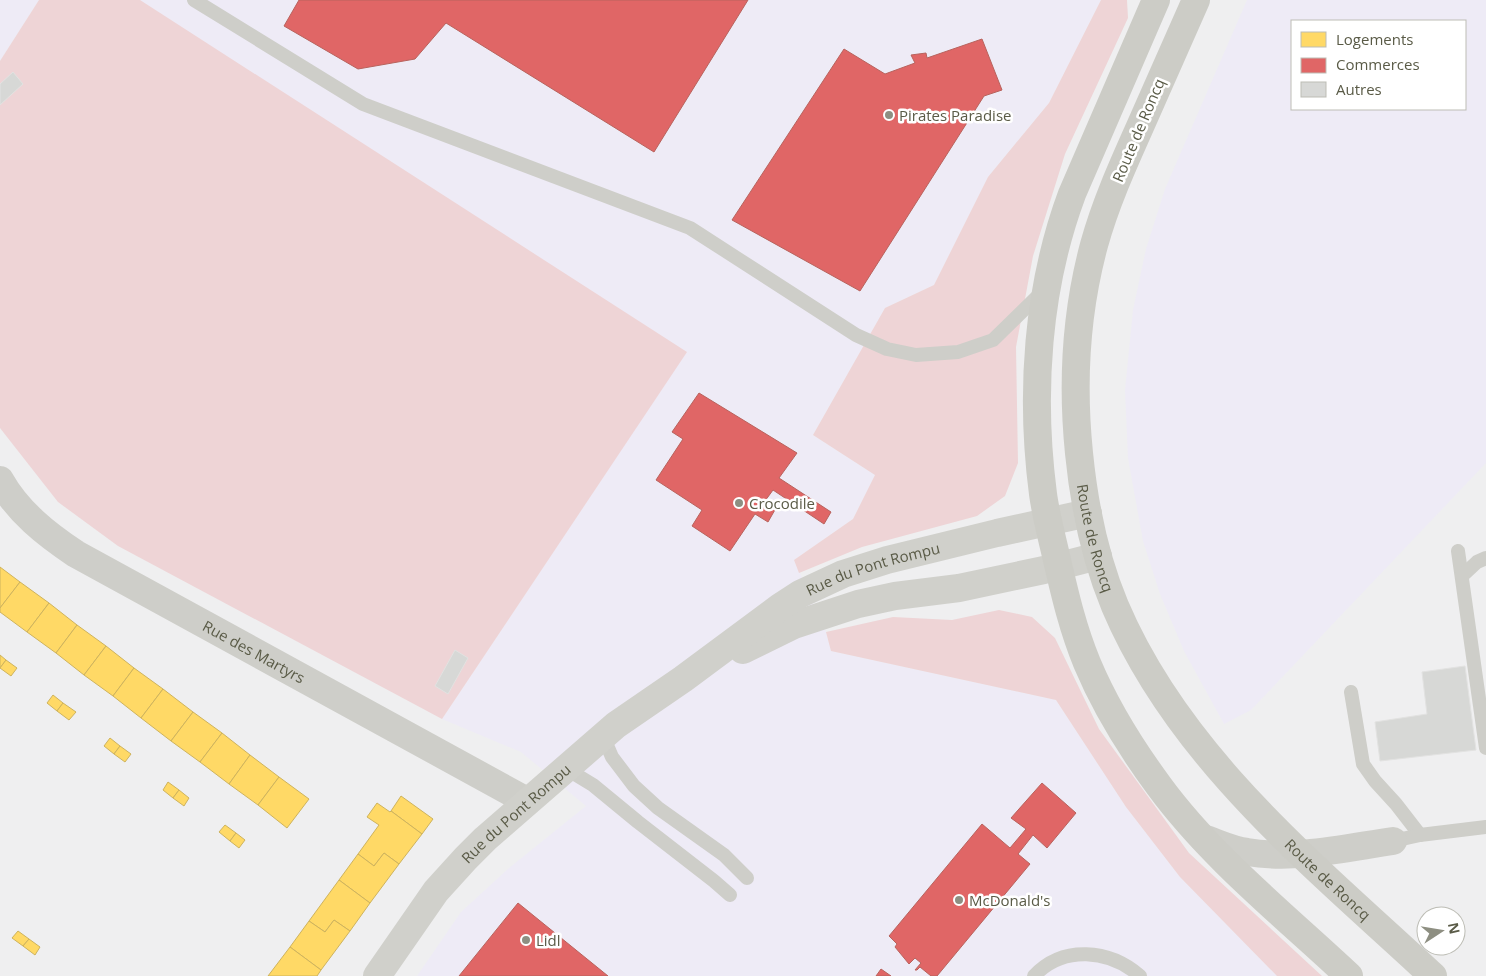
<svg xmlns="http://www.w3.org/2000/svg" width="1486" height="976" viewBox="0 0 1486 976" font-family="'Open Sans',sans-serif">
  <style>
    .commercial { fill: #eeebf6; fill-rule: evenodd }
    .green { fill: #eed4d6 }
    .homes { fill: #ffd966; stroke: #ceb35d }
    .shops { fill: #e06666; stroke: #b8635d }
    .building { fill: #d7d8d6; stroke: #e2e2e1 }
    .lines { fill: none; stroke-linecap: round; stroke-linejoin: round }
    .lane { stroke: #cecec9; stroke-width: 14 }
    .street { stroke: #cecec9; stroke-width: 28 }
    .secondary { stroke: #d0d0cb; stroke-width: 28 }
    .primary { stroke: #ccccc6; stroke-width: 28 }
    .poi-dot { fill: #8e8f82; stroke: #fff; stroke-width: 2 }
    .labels { text-anchor: middle; dominant-baseline: central; stroke-width: 5; stroke-linejoin: round; paint-order: stroke }
    .poi-label { font-size: 15px; fill: #5a5b47; stroke: #fff; text-anchor: start }
    .street-label { font-size: 15px; fill: #5a5b47; stroke: #fff }
  </style>
  <rect width="100%" height="100%" fill="#efeff0"/>
  <g class="commercial">
    <path d="M0 0H39L0 61Z"/>
    <path d="M140 0H1101L1049 103 988 177 934 285 885 308 813 435 875 475 853 519 794 560 826 632 831 651 1056 700 1126 807 1180 877 1277 976H417L461 912 509 868 586 806 521 752 442 719 608 470Z"/>
    <path d="M1247 0H1486V463L1251 710 1224 724 1184 651 1160 594 1143 541 1128 458 1125 390 1133 310 1146 249 1165 189ZM1465 21V109H1292V21Z"/>
  </g>
  <g class="green">
    <path d="M39 0H140L687 352 442 719 118 546 58 502 0 428V61Z"/>
    <path d="M1101 0H1127L1128 18 1065 154 1033 256 1016 347 1018 463 1005 496 977 516 862 547 799 573 794 560 853 519 875 475 813 435 885 308 934 285 988 177 1049 103Z"/>
    <path d="M999 610 1032 617 1055 638 1099 729 1189 853 1322 976H1277L1180 877 1126 807 1056 700 831 651 826 632 893 617 952 620Z"/>
  </g>
  <g class="homes">
    <path d="M0 567 20 582 0 608Z"/>
    <path d="M20 582 49 603 27 632 0 612V608Z"/>
    <path d="M49 603 77 625 56 653 27 632Z"/>
    <path d="M77 625 106 646 84 675 56 653Z"/>
    <path d="M106 646 134 668 113 696 84 675Z"/>
    <path d="M0 655 6 660 0 668Z"/>
    <path d="M6 660 17 668 11 676 0 668Z"/>
    <path d="M134 668 163 689 141 718 113 696Z"/>
    <path d="M163 689 193 712 171 741 141 718Z"/>
    <path d="M53 695 63 703 57 711 47 703Z"/>
    <path d="M63 703 76 712 69 720 57 711Z"/>
    <path d="M193 712 222 733 200 762 171 741Z"/>
    <path d="M222 733 250 755 229 784 200 762Z"/>
    <path d="M110 738 120 746 114 754 104 746Z"/>
    <path d="M120 746 131 754 125 762 114 754Z"/>
    <path d="M250 755 279 777 258 805 229 784Z"/>
    <path d="M279 777 309 799 287 828 258 805Z"/>
    <path d="M168 782 179 790 173 798 163 790Z"/>
    <path d="M179 790 189 798 184 806 173 798Z"/>
    <path d="M401 796 433 819 422 834 391 811Z"/>
    <path d="M377 803 390 812 391 811 422 834 399 864 384 853 374 866 358 854 379 825 367 817Z"/>
    <path d="M225 825 236 833 230 841 219 832Z"/>
    <path d="M236 833 245 840 239 848 230 841Z"/>
    <path d="M384 853 399 864 370 903 339 880 358 854 374 866Z"/>
    <path d="M339 880 370 903 350 931 334 920 325 932 309 921Z"/>
    <path d="M334 920 350 931 321 970 290 947 309 921 325 932Z"/>
    <path d="M18 931 29 939 23 946 12 938Z"/>
    <path d="M29 939 40 947 35 955 23 946Z"/>
    <path d="M290 947 321 970 317 976H268Z"/>
  </g>
  <g class="shops">
    <path d="M299 0H748L654 152 446 23 415 59 358 69 284 26Z"/>
    <path d="M982 39 1002 90 984 96 860 291 732 220 844 49 885 74 915 63 911 55 926 53 927 58Z"/>
    <path d="M699 393 797 453 779 478 831 512 824 524 773 490 765 501 776 508 768 522 755 514 730 551 692 526 702 510 656 480 683 439 672 432Z"/>
    <path d="M1042 783 1076 813 1047 848 1033 835 1018 854 1030 864 937 976H931L920 967 917 970H915L921 963 915 958 909 964 895 947 897 944 889 936 982 824 1010 848 1026 829 1011 818Z"/>
    <path d="M518 903 608 976H459Z"/>
    <path d="M881 969 891 976H876Z"/>
  </g>
  <g class="building">
    <path d="M13 72 23 84 0 105V84Z"/>
    <path d="M455 650 468 658 448 694 435 686Z"/>
    <path d="M1465 666 1476 750 1380 761 1375 722 1427 714 1422 672Z"/>
  </g>
  <g class="lines">
    <g class="lane">
      <path d="M194 0 363 104 690 228 856 335 887 349 916 355 958 352 993 340 1042 292"/>
      <path d="M1458 551 1486 748"/>
      <path d="M1462 576 1477 562 1486 558"/>
      <path d="M1351 692 1363 764 1375 781 1396 804 1420 835"/>
      <path d="M603 736 612 757 634 786 658 808 724 855 747 878"/>
      <path d="M565 768 593 785 638 822 714 881 730 895"/>
      <path d="M1393 841 1420 835 1486 827"/>
      <path d="M1034 976C1063 945 1109 949 1140 976"/>
    </g>
    <g class="street">
      <path id="s1" d="M0 480C18 512 46 534 76 554L527 801"/>
      <path d="M1203 838C1218 843 1232 850 1247 852 1295 860 1345 848 1393 841"/>
    </g>
    <g class="secondary">
      <path d="M743 650 794 625 858 604 895 596 959 588 1044 570 1098 556"/>
      <path id="s2" d="M377 976 436 891 466 858 485 839 616 725 683 679 780 607 800 594 843 574 887 560 997 533 1088 513"/>
    </g>
    <g class="primary">
      <path d="M1156 0 1072 194C1037 288 1030 394 1043 494 1046 516 1052 538 1057 560 1065 595 1073 629 1087 663 1105 706 1131 748 1159 786 1211 857 1285 916 1349 976"/>
      <path id="s3" d="M1196 0C1177 43 1158 86 1139 129 1122 167 1105 205 1094 245 1076 312 1072 384 1079 453 1084 504 1095 558 1115 606 1180 759 1315 866 1433 976"/>
    </g>
  </g>
  <g class="poi-dot">
    <circle cx="889" cy="115" r="5"/>
    <circle cx="739" cy="503" r="5"/>
    <circle cx="959" cy="900" r="5"/>
    <circle cx="526" cy="940" r="5"/>
  </g>
  <g class="labels">
    <g class="poi-label">
      <text x="899" y="115">Pirates Paradise</text>
      <text x="749" y="503">Crocodile</text>
      <text x="969" y="900">McDonald's</text>
      <text x="536" y="940">Lidl</text>
    </g>
    <g class="street-label">
      <text transform="translate(1138 130) rotate(-67)">Route de Roncq</text>
      <text stroke="none"><textPath href="#s3" startOffset="562">Route de Roncq</textPath></text>
      <text stroke="none"><textPath href="#s2" startOffset="652">Rue du Pont Rompu</textPath></text>
      <text stroke="none"><textPath href="#s1" startOffset="310">Rue des Martyrs</textPath></text>
      <text stroke="none"><textPath href="#s2" startOffset="215">Rue du Pont Rompu</textPath></text>
      <text stroke="none"><textPath href="#s3" startOffset="982">Route de Roncq</textPath></text>
    </g>
  </g>
  <rect x="1291" y="20" width="175" height="90" fill="#ffffff" stroke="#bdbdb5"/>
  <rect x="1301" y="32" width="25" height="15" fill="#ffd966" stroke="#bdbdb5"/>
  <text x="1336" y="45" font-size="15" fill="#5a5b47">Logements</text>
  <rect x="1301" y="58" width="25" height="15" fill="#e06666" stroke="#bdbdb5"/>
  <text x="1336" y="70" font-size="15" fill="#5a5b47">Commerces</text>
  <rect x="1301" y="82" width="25" height="15" fill="#d7d8d6" stroke="#bdbdb5"/>
  <text x="1336" y="95" font-size="15" fill="#5a5b47">Autres</text>
  <g transform="translate(1441 931) rotate(78)"><circle r="24" fill="#ffffff" stroke="#bdbdb5"/>
  <path d="M0-4L9 19L0 12L-9 19Z" fill="#8e8f82"/>
  <text y="-8" font-size="14" font-weight="bold" text-anchor="middle" fill="#5a5b47">N</text>
  </g>
</svg>
